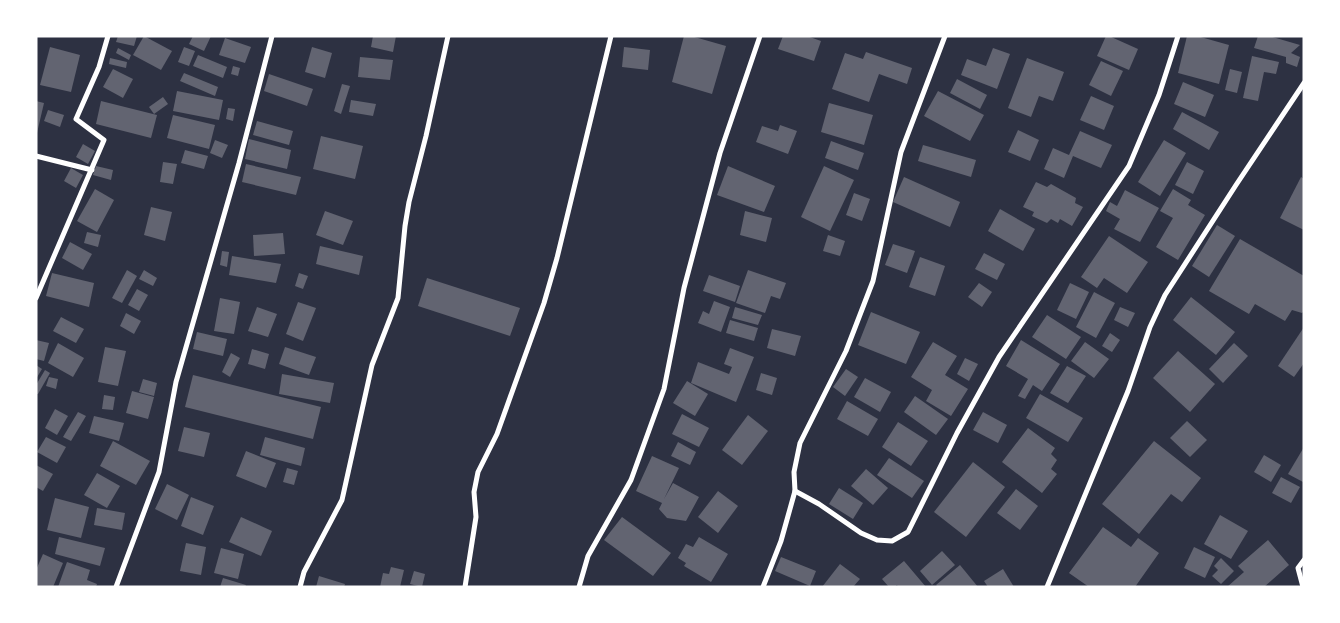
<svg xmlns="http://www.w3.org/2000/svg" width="1340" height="623" viewBox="0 0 1340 623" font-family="Manrope,sans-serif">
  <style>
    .building { fill: #626471 }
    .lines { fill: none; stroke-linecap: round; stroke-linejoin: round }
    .minor { stroke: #fff; stroke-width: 5 }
  </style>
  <rect width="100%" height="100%" fill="#2d3142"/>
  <g class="building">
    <path d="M118 36H137L134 46 116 42Z"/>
    <path d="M144 36 172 51 161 70 133 55Z"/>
    <path d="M193 36H211L204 51 189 44Z"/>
    <path d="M373 36H396L393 52 371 47Z"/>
    <path d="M684 36H691L726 46 712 94 672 82Z"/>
    <path d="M783 36H807L821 41 814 61 778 49Z"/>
    <path d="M1106 36H1109L1138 49 1129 70 1097 56Z"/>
    <path d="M1187 36H1197L1229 45 1219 84 1178 73Z"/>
    <path d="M1258 36H1269L1300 45 1291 53 1300 57 1297 67 1286 63V57L1254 48Z"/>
    <path d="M225 38 251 47 245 63 219 55Z"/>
    <path d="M50 47 80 55 71 92 40 85Z"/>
    <path d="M184 47 195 51 189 66 178 62Z"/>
    <path d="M312 47 332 53 325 78 305 72Z"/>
    <path d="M624 47 650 50 648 70 622 67Z"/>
    <path d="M118 48 131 55 129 60 116 53Z"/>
    <path d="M993 48 1010 54 997 89 961 75 967 59 986 66Z"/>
    <path d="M866 52 912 68 907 84 879 74 869 102 832 89 845 53 863 59Z"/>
    <path d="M198 55 227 67 223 78 193 66Z"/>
    <path d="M1252 56 1279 62 1276 74 1264 72 1258 101 1243 98Z"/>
    <path d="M360 57 393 60 390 80 358 77Z"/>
    <path d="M110 58 127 62 126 68 109 64Z"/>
    <path d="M1027 58 1064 72 1053 101 1039 96 1031 117 1008 108Z"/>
    <path d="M1101 61 1123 71 1111 96 1089 85Z"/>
    <path d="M233 66 240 68 238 76 231 74Z"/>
    <path d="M113 69 133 79 123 98 103 87Z"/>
    <path d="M1230 69 1242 72 1237 93 1225 90Z"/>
    <path d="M184 73 218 87 215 96 180 81Z"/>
    <path d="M269 74 313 89 307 106 264 91Z"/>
    <path d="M957 79 987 95 980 109 950 93Z"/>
    <path d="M1183 82 1214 95 1205 117 1174 104Z"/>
    <path d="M342 84 350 86 341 114 334 111Z"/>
    <path d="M177 91 223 100 219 120 173 111Z"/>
    <path d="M938 91 984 115 970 141 924 116Z"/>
    <path d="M1091 96 1114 106 1104 130 1080 120Z"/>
    <path d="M163 97 168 104 154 114 149 107Z"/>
    <path d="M351 100 376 104 373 116 349 112Z"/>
    <path d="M36 101 44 103 37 133H36Z"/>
    <path d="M101 101 157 115 151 138 96 124Z"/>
    <path d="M829 103 873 115 864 145 821 132Z"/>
    <path d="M228 108 235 109 233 121 226 119Z"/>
    <path d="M48 110 64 115 60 127 44 121Z"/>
    <path d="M1182 112 1219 132 1209 150 1173 129Z"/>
    <path d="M173 115 215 125 209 149 167 138Z"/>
    <path d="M257 121 293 131 289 145 253 135Z"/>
    <path d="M780 125 797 131 788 154 756 142 762 126 778 131Z"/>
    <path d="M1018 130 1039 140 1030 161 1008 152Z"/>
    <path d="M1080 131 1112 145 1101 168 1073 156 1064 178 1044 169 1053 148 1069 155Z"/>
    <path d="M321 136 363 146 355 179 313 169Z"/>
    <path d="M249 139 291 150 287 169 245 159Z"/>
    <path d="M215 140 228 145 222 158 210 153Z"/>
    <path d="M1164 140 1186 153 1160 196 1138 182Z"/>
    <path d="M831 141 864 153 858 170 825 158Z"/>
    <path d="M83 144 95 151 88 164 76 157Z"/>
    <path d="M923 145 976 160 971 177 918 161Z"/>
    <path d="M185 150 208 156 204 169 181 163Z"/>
    <path d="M163 162 177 164 173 184 160 182Z"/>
    <path d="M1187 162 1204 171 1193 194 1175 185Z"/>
    <path d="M246 164 301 177 296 195 242 182Z"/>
    <path d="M96 166 113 170 111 180 93 175Z"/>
    <path d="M728 166 775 186 764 212 717 195Z"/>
    <path d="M824 166 854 180 830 231 801 217Z"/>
    <path d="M71 168 83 175 76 188 64 181Z"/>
    <path d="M904 177 960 202 950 227 893 202Z"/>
    <path d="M1301 177 1304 179V230L1280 218Z"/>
    <path d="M1036 182 1047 187 1051 184 1076 198 1075 203 1083 207 1072 226 1060 219 1058 223 1051 219 1047 223 1032 216 1034 212 1023 207Z"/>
    <path d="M95 189 114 200 97 232 77 221Z"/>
    <path d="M1173 189 1191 200 1188 205 1205 215 1178 260 1156 247 1173 218 1160 211Z"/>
    <path d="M1125 190 1159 208 1140 242 1114 229 1120 219 1106 211 1110 202 1117 206Z"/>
    <path d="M854 193 870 199 862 221 846 215Z"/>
    <path d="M151 207 172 212 165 241 144 235Z"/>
    <path d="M1000 209 1035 229 1023 251 988 231Z"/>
    <path d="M325 211 353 221 343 245 316 235Z"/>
    <path d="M745 211 772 218 766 242 740 235Z"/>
    <path d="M1217 225 1235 236 1209 277 1192 266Z"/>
    <path d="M87 232 101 235 98 247 84 243Z"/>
    <path d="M283 233 285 254 254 256 253 235Z"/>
    <path d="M828 235 845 241 840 256 823 251Z"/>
    <path d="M1109 236 1148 262 1127 293 1104 278 1097 288 1081 277Z"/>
    <path d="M1240 239 1304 276V311L1302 313 1292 310 1285 321 1255 304 1249 314 1209 291Z"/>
    <path d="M70 242 92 254 83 270 62 258Z"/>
    <path d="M893 244 915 251 907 273 885 265Z"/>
    <path d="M320 246 363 256 359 275 316 264Z"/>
    <path d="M222 251 229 252 227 267 220 265Z"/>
    <path d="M984 253 1005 264 997 280 975 269Z"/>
    <path d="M232 256 281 264 276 283 229 275Z"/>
    <path d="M920 257 945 266 935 296 909 287Z"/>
    <path d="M127 270 137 276 122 303 112 298Z"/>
    <path d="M144 270 157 278 153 286 139 279Z"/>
    <path d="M748 270 786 283 780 299 771 296 765 313 736 303Z"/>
    <path d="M52 273 94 283 89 307 46 296Z"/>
    <path d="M299 273 308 276 303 289 295 286Z"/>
    <path d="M709 275 740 286 735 302 703 291Z"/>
    <path d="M427 278 520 308 510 336 418 306Z"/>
    <path d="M979 283 992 292 982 307 968 297Z"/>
    <path d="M1070 283 1089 292 1076 319 1057 310Z"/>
    <path d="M137 289 148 295 139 311 128 305Z"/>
    <path d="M1094 292 1115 303 1096 338 1076 327Z"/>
    <path d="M1191 297 1235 332 1216 355 1173 320Z"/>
    <path d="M220 298 240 302 234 334 214 331Z"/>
    <path d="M714 301 730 307 721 332 698 323 703 311 709 314Z"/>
    <path d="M298 302 316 308 303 341 286 334Z"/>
    <path d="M257 307 277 314 268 337 248 331Z"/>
    <path d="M735 307 762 315 758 325 732 318Z"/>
    <path d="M1120 307 1135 313 1128 327 1114 320Z"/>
    <path d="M871 312 920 332 906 364 858 345Z"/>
    <path d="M126 313 141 321 134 334 120 326Z"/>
    <path d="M1047 315 1081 337 1066 359 1032 337Z"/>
    <path d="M61 317 84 329 76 343 53 331Z"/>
    <path d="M730 320 758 328 754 341 726 333Z"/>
    <path d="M1304 327V363L1294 377 1278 366Z"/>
    <path d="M772 329 801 336 795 356 767 348Z"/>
    <path d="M197 332 227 339 223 356 193 349Z"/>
    <path d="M1110 333 1120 340 1112 352 1102 346Z"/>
    <path d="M36 340 49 343 44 361 36 359Z"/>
    <path d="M1021 340 1060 364 1042 391 1033 385 1025 399 1018 396 1028 379 1006 366Z"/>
    <path d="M933 342 957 356 945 375 968 389 951 416 926 401 932 390 911 377Z"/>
    <path d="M1085 342 1109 359 1094 378 1071 361Z"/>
    <path d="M58 343 84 358 73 377 48 363Z"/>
    <path d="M1234 343 1248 356 1223 383 1209 369Z"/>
    <path d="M105 347 126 351 118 386 98 382Z"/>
    <path d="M285 347 316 357 309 375 279 364Z"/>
    <path d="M730 348 754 357 736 402 691 383 698 362 729 374 732 367 724 364Z"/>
    <path d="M252 349 269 354 265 369 248 364Z"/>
    <path d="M1178 351 1215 384 1190 412 1153 378Z"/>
    <path d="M231 353 240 358 230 377 222 372Z"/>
    <path d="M965 358 978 364 969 381 957 374Z"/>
    <path d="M36 365 42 369 36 379Z"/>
    <path d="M1067 366 1086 376 1068 403 1050 393Z"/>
    <path d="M846 369 858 377 845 396 833 387Z"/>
    <path d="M45 370 50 373 38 394H36V385Z"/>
    <path d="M761 373 777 378 772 395 756 390Z"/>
    <path d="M282 374 334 383 330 403 279 394Z"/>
    <path d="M193 375 321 407 313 439 185 407Z"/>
    <path d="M49 377 58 379 56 389 46 386Z"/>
    <path d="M865 378 891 392 880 412 854 397Z"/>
    <path d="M143 379 157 383 154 396 139 392Z"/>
    <path d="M687 381 708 394 695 416 673 403Z"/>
    <path d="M132 391 154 397 148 419 126 413Z"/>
    <path d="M1040 394 1083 418 1068 442 1026 418Z"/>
    <path d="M104 395 115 397 113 410 102 409Z"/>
    <path d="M915 396 948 419 936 435 904 412Z"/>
    <path d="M847 401 878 419 868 436 837 419Z"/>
    <path d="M55 409 68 416 57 435 45 428Z"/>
    <path d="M78 412 86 416 71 441 63 437Z"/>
    <path d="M983 412 1007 425 998 443 973 430Z"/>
    <path d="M682 414 709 428 699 447 672 434Z"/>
    <path d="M748 415 768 431 742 465 722 450Z"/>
    <path d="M94 416 124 423 119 441 89 433Z"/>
    <path d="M1187 421 1207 440 1190 457 1170 438Z"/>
    <path d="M898 422 928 441 911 466 882 447Z"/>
    <path d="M184 427 210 433 204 457 178 451Z"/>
    <path d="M1028 428 1055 448 1051 454 1057 460 1051 469 1057 474 1042 493 1002 462Z"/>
    <path d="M46 437 66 447 57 463 37 452Z"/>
    <path d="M265 437 305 448 301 466 260 455Z"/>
    <path d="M113 441 150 461 136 485 100 466Z"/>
    <path d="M1154 441 1201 478 1182 502 1171 494 1139 534 1102 504Z"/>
    <path d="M678 442 696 452 690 465 671 456Z"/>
    <path d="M1304 447V481L1303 482 1288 474Z"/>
    <path d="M246 451 276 463 266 488 236 476Z"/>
    <path d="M1264 455 1281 465 1271 482 1254 472Z"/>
    <path d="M652 456 679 468 664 499 673 483 699 497 686 521 667 518 659 509 662 503 636 491Z"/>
    <path d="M889 458 924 481 912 498 877 475Z"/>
    <path d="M973 462 1005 487 966 537 934 512Z"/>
    <path d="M36 465 53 474 43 491 36 487Z"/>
    <path d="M287 468 298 471 294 485 283 482Z"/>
    <path d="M866 469 888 488 873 505 851 486Z"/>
    <path d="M97 473 120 486 107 508 84 495Z"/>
    <path d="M1281 477 1300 487 1291 503 1272 493Z"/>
    <path d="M167 484 189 495 177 520 155 509Z"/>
    <path d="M839 488 863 503 853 519 829 504Z"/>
    <path d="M1016 489 1038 506 1020 530 997 513Z"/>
    <path d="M718 491 738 506 718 533 698 517Z"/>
    <path d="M191 497 214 506 203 535 181 526Z"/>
    <path d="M55 498 89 507 81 538 47 530Z"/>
    <path d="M97 508 125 513 122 530 94 525Z"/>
    <path d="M1220 515 1248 531 1231 559 1204 544Z"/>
    <path d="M241 517 272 531 261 556 229 542Z"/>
    <path d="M622 517 671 553 653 576 604 540Z"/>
    <path d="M1103 527 1131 547 1138 538 1159 553 1135 587H1089L1069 573Z"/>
    <path d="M59 537 105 548 100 566 55 554Z"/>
    <path d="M699 537 728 554 711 582 684 566 686 563 678 558 686 544 693 547Z"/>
    <path d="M1268 540 1289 565 1264 587H1227L1244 572 1238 566Z"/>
    <path d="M186 543 206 547 201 575 180 571Z"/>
    <path d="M1194 547 1215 557 1205 578 1184 568Z"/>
    <path d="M221 548 244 554 238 579 214 573Z"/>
    <path d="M942 551 955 565 932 585 920 571Z"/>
    <path d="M43 554 63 563 53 587H36V570Z"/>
    <path d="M781 557 816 571 810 586 775 571Z"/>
    <path d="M1221 558 1234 571 1221 584 1212 576 1218 570 1214 566Z"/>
    <path d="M904 561 926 587H898L897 585 895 587H889L882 579Z"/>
    <path d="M67 562 90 570 87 580 97 584 96 587H58Z"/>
    <path d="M840 564 860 579 853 587H822Z"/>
    <path d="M960 565 978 587H938L936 585Z"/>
    <path d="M391 567 404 570 400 587H380L383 573 389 574Z"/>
    <path d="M1003 569 1014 587H988L984 581Z"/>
    <path d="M414 571 425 574 422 587 410 584Z"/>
    <path d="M319 576 345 584 344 587H316Z"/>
    <path d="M223 578 246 585 245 587H220Z"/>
  </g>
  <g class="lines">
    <g class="minor">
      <path d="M36 156 92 170"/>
      <path d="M36 298 104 140 76 119 99 67 108 36"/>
      <path d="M795 491 819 504 861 533 877 540 892 541 908 532 957 433 999 357 1129 166 1159 95 1178 36"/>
      <path d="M116 587 159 472 176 382 239 163 272 36"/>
      <path d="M300 587 304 572 342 500 372 365 398 298 405 226 409 202 426 136 448 36"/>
      <path d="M465 587 476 517 474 492 478 472 497 434 544 303 557 258 611 36"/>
      <path d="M579 587 588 556 631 480 664 389 684 288 720 153 760 36"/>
      <path d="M763 587 781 541 795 491 794 472 800 443 846 351 873 281 901 152 945 36"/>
      <path d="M1047 587 1128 391 1150 327 1165 295 1236 185 1304 83"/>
      <path d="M1303 587 1298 568 1304 560"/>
    </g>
  </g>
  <rect width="1340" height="623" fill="none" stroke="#ffffff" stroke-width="75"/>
</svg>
